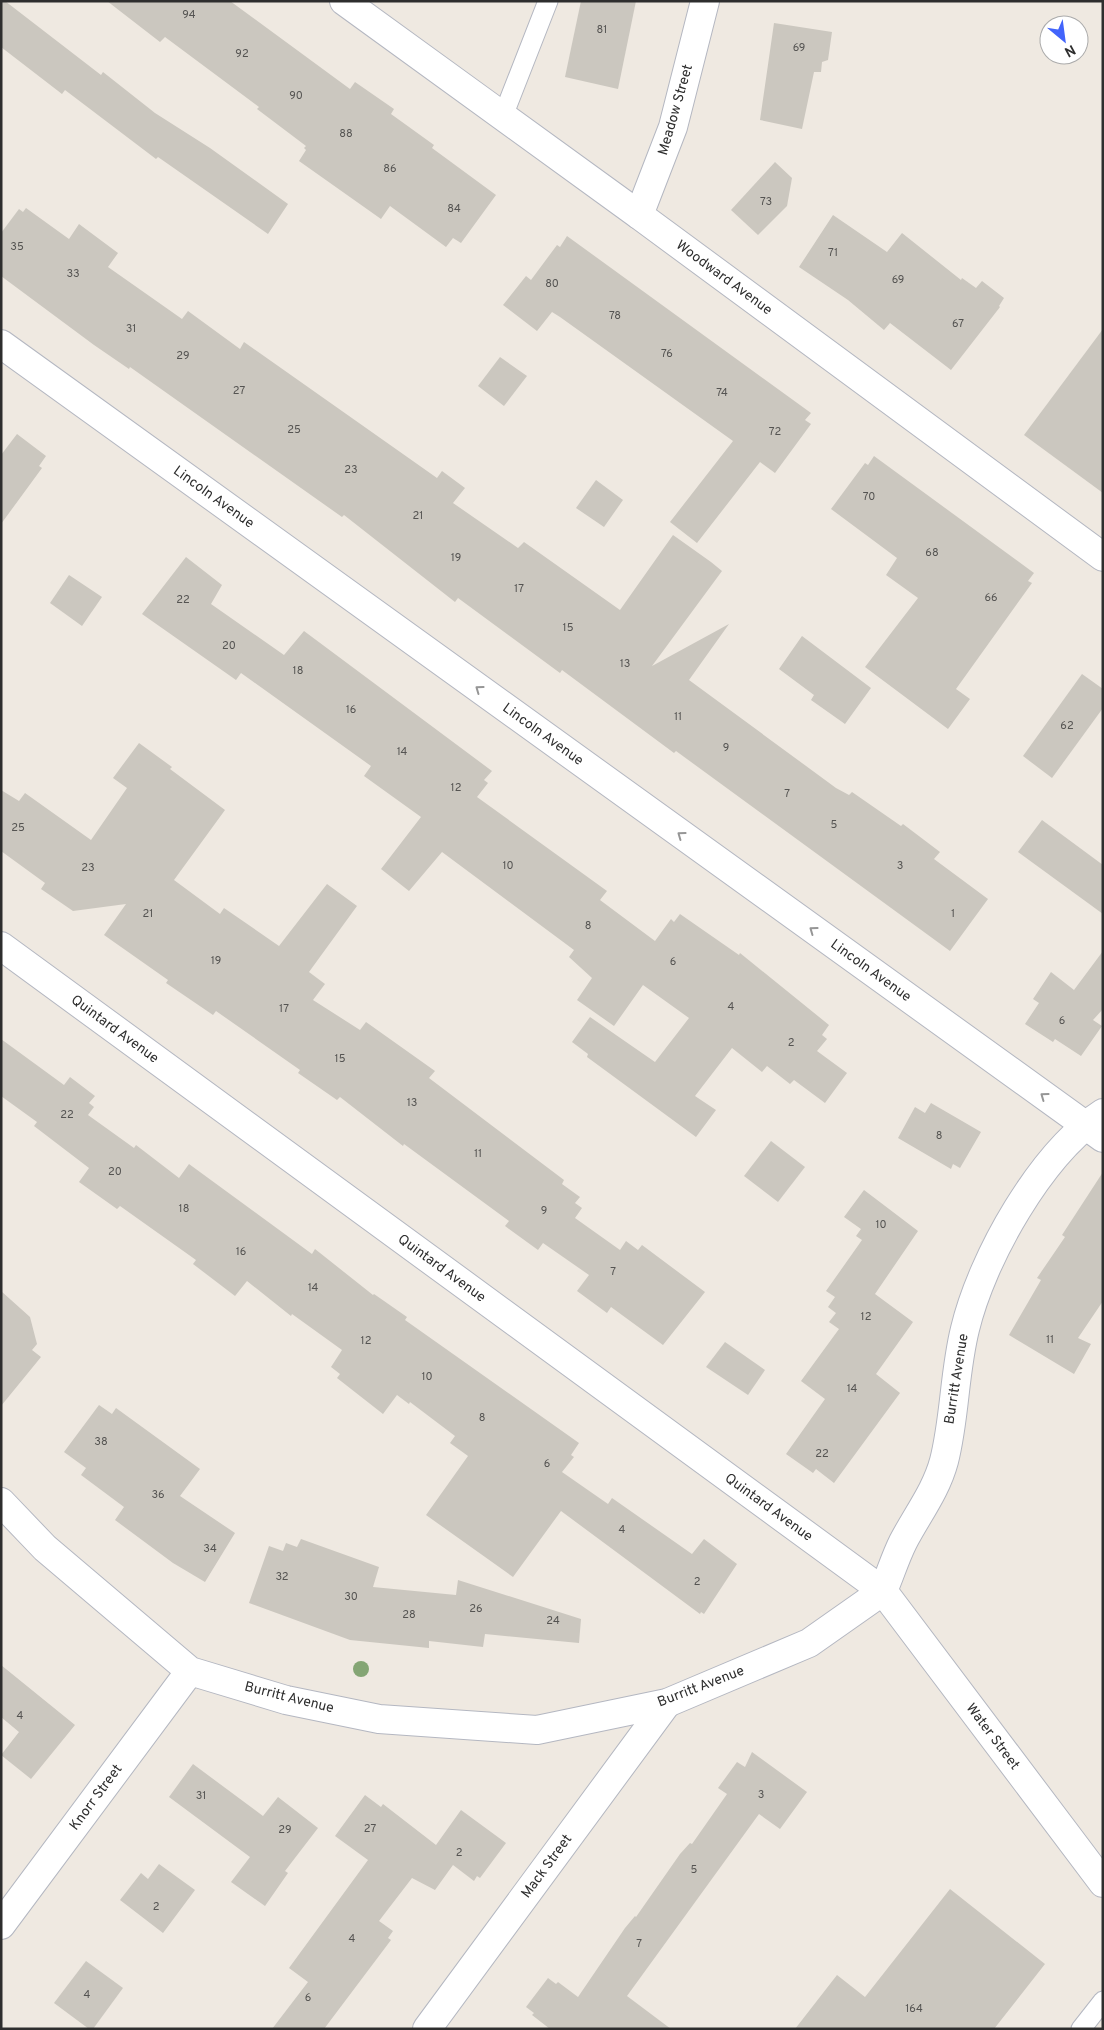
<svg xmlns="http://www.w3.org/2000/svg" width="1104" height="2030" viewBox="0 0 1104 2030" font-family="Overpass,sans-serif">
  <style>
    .building { fill: #cbc7bf }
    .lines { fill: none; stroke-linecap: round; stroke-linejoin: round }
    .lane-casing { stroke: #b4b7c1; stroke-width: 21 }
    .street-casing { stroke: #b4b7c1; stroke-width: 30 }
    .secondary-casing { stroke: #b4b7c1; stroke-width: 30 }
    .lane { stroke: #fff; stroke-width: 19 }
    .street { stroke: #fff; stroke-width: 28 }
    .secondary { stroke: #fff; stroke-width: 28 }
    .tree { fill: #84a574 }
    .oneway { stroke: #969696 }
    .labels { text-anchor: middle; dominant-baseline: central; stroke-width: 5; stroke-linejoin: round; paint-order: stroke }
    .number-label { font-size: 11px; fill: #555452 }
    .street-label { font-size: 14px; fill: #2e2e2e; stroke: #fff }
  </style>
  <rect width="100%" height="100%" fill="#efe9e1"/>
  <g class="building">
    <path d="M1 1H5L101 75 103 72 155 113 210 148 288 204 268 234 158 157 156 159 65 90 62 94 1 47Z"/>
    <path d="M107 1H230L350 89 355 82 394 109 391 114 434 145 432 148 496 195 461 243 453 238 446 247 390 206 381 219 299 161 306 150 304 148 306 146 257 109 259 107 165 37 160 42Z"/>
    <path d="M581 1H636L618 89 565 77Z"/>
    <path d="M774 23 832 32 828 60 822 62 821 72H814L802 129 760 120Z"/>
    <path d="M775 162 792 178 787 206 758 235 731 210Z"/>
    <path d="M26 208 69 239 79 224 118 253 108 267 182 319 188 311 240 349 244 342 437 478 442 471 465 488 453 503 518 548 524 542 620 610 673 535 711 562 722 571 652 666 729 624 689 680 836 788 849 795 852 792 901 826 903 824 940 852 934 859 988 899 950 951 676 751 674 753 562 670 560 673 458 598 455 602 344 515 342 517 130 367 129 369 94 345 1 276V233L19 209 23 212Z"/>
    <path d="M833 215 887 252 902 233 961 280 962 278 976 288 982 281 1004 298 999 306 1000 307 951 370 890 323 884 330 848 300 799 267Z"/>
    <path d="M567 236 811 413 805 420 811 424 775 473 760 462 697 543 670 522 733 441 560 317 552 312 537 331 503 305 526 276 531 280 557 245 560 247Z"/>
    <path d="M1103 329V493L1024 435Z"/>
    <path d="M500 357 527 376 504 406 478 386Z"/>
    <path d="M17 434 46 456 39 466 42 468 1 524V455Z"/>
    <path d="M874 456 1034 573 1028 581 1032 583 956 689 970 699 948 729 865 667 918 598 886 575 897 558 831 509 865 463 868 465Z"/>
    <path d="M596 480 623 500 604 527 576 508Z"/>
    <path d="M186 557 222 585 211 604 284 655 304 631 492 771 484 780 488 783 477 797 607 891 600 900 655 941 671 919 674 922 680 914 739 955 740 953 829 1025 822 1035 827 1039 817 1051 847 1073 825 1103 794 1080 790 1084 767 1066 762 1072 732 1048 695 1096 716 1110 696 1137 587 1057 588 1054 572 1042 590 1017 655 1062 689 1018 643 985 614 1026 577 1000 592 978 569 957 574 950 442 852 409 891 381 869 421 817 364 776 371 766 241 673 236 680 142 614Z"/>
    <path d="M69 575 102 597 82 626 50 603Z"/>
    <path d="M802 636 871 688 845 724 811 700 814 695 779 669Z"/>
    <path d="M1082 674 1103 689V708L1052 778 1023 756Z"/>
    <path d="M139 743 172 767 170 769 225 810 174 880 220 914 224 908 279 946 327 884 357 906 309 972 325 984 313 1000 360 1030 366 1022 435 1071 429 1078 564 1180 562 1184 580 1197 575 1203 582 1208 575 1218 620 1250 626 1241 638 1250 642 1245 705 1292 663 1345 611 1307 607 1313 577 1291 589 1275 543 1243 538 1250 505 1226 509 1221 404 1144 403 1146 340 1097 337 1100 298 1073 300 1070 216 1011 213 1015 166 983 168 980 104 935 126 904 73 911 41 889 45 883 1 851V790L19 801 25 793 91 840 127 788 113 778Z"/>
    <path d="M1042 820 1103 865V914L1018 852Z"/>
    <path d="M1103 951V1009L1093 1020 1102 1026 1081 1056 1055 1039 1053 1042 1025 1024 1039 1003 1033 999 1051 972 1074 990Z"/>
    <path d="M1 1039 64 1085 70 1077 95 1096 89 1103 94 1107 88 1115 134 1148 136 1145 179 1178 189 1164 312 1254 315 1249 373 1295 374 1294 407 1317 405 1320 579 1443 571 1455 574 1457 562 1472 608 1504 612 1498 692 1554 704 1539 737 1564 704 1614 701 1612 700 1614 561 1511 513 1577 426 1515 468 1456 450 1443 455 1436 410 1402 409 1404 397 1395 383 1414 337 1378 340 1374 331 1367 342 1350 292 1314 291 1316 247 1281 235 1296 193 1264 196 1260 120 1206 117 1209 79 1182 89 1168 34 1126 37 1122 1 1096Z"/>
    <path d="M931 1103 981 1132 960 1168 953 1164 951 1169 898 1138 915 1107 925 1113Z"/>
    <path d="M771 1141 805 1167 778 1202 744 1176Z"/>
    <path d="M1103 1172V1301L1078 1338 1091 1344 1074 1374 1009 1335 1041 1280 1037 1278 1065 1237 1062 1235Z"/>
    <path d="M864 1190 918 1231 875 1294 913 1322 876 1374 900 1393 834 1483 816 1469 813 1473 786 1454 825 1399 801 1381 839 1329 829 1322 836 1313 828 1307 835 1297 826 1291 862 1240 856 1236 861 1229 844 1217Z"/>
    <path d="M1 1291 30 1317 37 1344 32 1350 41 1357 1 1406Z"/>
    <path d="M725 1342 765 1370 748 1395 706 1367Z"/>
    <path d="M99 1405 112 1414 116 1408 200 1469 180 1496 235 1533 205 1582 173 1563 115 1520 124 1507 81 1475 86 1468 64 1452Z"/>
    <path d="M301 1539 379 1567 373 1587 456 1595 458 1580 581 1619 579 1643 485 1634 483 1647 429 1641V1648L350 1640 249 1603 269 1546 283 1551 286 1543 297 1547Z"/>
    <path d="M1 1665 75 1725 31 1779 1 1755 19 1732 1 1717Z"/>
    <path d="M752 1752 807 1792 780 1829 759 1814 627 1996 671 2029H550L532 2015 534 2013 526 2007 548 1978 556 1984 558 1982 578 1997 625 1928 635 1916 636 1917 680 1854 690 1843 692 1844 727 1794 718 1788 737 1762 745 1767Z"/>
    <path d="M193 1764 263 1816 278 1797 318 1828 285 1871 288 1873 265 1906 231 1882 250 1857 169 1797Z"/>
    <path d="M365 1795 381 1807 383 1804 436 1845 461 1810 506 1843 480 1878 477 1876 474 1881 453 1865 435 1890 412 1878 379 1921 393 1931 388 1938 391 1940 324 2029H272L308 1982 289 1968 368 1860 335 1836Z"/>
    <path d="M159 1864 195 1890 163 1933 120 1900 141 1873 148 1879Z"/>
    <path d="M950 1889 1045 1964 994 2029H795L837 1975 865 1997Z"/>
    <path d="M86 1961 123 1988 93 2029H89L54 2003Z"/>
  </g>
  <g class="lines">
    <defs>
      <g id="lane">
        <path d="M503 116 548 1"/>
        <path d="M1081 2029 1103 2001"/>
      </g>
      <g id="street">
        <path d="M344 1 639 215"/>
        <path id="s1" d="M1 344 1103 1138"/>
        <path id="s2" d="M1 946 883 1591 809 1643 667 1703 537 1730 379 1719 286 1700 190 1671 45 1548 1 1502"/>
        <path id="s3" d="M1 1925 190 1671"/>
        <path id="s4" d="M427 2029 667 1703"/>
      </g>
      <g id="secondary">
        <path id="s5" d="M705 1 673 127 639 215 1103 557"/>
        <path id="s6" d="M1103 1113C1041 1153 982 1258 965 1329 954 1373 955 1418 944 1461 936 1491 917 1515 903 1542 895 1558 890 1575 883 1591L1103 1883"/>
      </g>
    </defs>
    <use href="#lane" class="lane-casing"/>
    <use href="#street" class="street-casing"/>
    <use href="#secondary" class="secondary-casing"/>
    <use href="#lane" class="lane"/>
    <use href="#street" class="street"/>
    <use href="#secondary" class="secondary"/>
  </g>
  <circle class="tree" cx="361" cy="1669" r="8"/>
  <defs><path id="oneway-chevron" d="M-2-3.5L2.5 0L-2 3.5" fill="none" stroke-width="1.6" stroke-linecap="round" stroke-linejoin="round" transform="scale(1.25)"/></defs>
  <g class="oneway">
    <use href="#oneway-chevron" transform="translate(479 689) rotate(-144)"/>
    <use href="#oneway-chevron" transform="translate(681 835) rotate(-144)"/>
    <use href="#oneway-chevron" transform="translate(813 930) rotate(-144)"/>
    <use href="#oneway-chevron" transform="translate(1044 1096) rotate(-144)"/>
  </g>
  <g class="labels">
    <g class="number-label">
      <text x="189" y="15">94</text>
      <text x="602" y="30">81</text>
      <text x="799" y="48">69</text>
      <text x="242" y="54">92</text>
      <text x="296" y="96">90</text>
      <text x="346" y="134">88</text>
      <text x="390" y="169">86</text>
      <text x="766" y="202">73</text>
      <text x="454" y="209">84</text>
      <text x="17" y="247">35</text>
      <text x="833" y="253">71</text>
      <text x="73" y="274">33</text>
      <text x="898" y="280">69</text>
      <text x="552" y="284">80</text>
      <text x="615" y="316">78</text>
      <text x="958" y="324">67</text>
      <text x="131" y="329">31</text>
      <text x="667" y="354">76</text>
      <text x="183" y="356">29</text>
      <text x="239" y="391">27</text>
      <text x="722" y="393">74</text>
      <text x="294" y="430">25</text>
      <text x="775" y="432">72</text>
      <text x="351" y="470">23</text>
      <text x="869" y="497">70</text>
      <text x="418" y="516">21</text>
      <text x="932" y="553">68</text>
      <text x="456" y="558">19</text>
      <text x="519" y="589">17</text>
      <text x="991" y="598">66</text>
      <text x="183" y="600">22</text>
      <text x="568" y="628">15</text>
      <text x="229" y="646">20</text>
      <text x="625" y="664">13</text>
      <text x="298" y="671">18</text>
      <text x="351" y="710">16</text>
      <text x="678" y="717">11</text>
      <text x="1067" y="726">62</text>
      <text x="726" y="748">9</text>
      <text x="402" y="752">14</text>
      <text x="456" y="788">12</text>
      <text x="787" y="794">7</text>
      <text x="834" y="825">5</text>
      <text x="18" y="828">25</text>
      <text x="508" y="866">10</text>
      <text x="900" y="866">3</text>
      <text x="88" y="868">23</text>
      <text x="148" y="914">21</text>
      <text x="953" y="914">1</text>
      <text x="588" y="926">8</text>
      <text x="216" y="961">19</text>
      <text x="673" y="962">6</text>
      <text x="731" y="1007">4</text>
      <text x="284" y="1009">17</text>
      <text x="1062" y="1021">6</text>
      <text x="791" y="1043">2</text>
      <text x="340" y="1059">15</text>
      <text x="412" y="1103">13</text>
      <text x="67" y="1115">22</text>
      <text x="939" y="1136">8</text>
      <text x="478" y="1154">11</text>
      <text x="115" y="1172">20</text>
      <text x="184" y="1209">18</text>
      <text x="544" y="1211">9</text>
      <text x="881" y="1225">10</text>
      <text x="241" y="1252">16</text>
      <text x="613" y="1272">7</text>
      <text x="313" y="1288">14</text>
      <text x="866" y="1317">12</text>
      <text x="1050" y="1340">11</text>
      <text x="366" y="1341">12</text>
      <text x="427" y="1377">10</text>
      <text x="852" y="1389">14</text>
      <text x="482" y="1418">8</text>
      <text x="101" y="1442">38</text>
      <text x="822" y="1454">22</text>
      <text x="547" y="1464">6</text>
      <text x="158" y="1495">36</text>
      <text x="622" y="1530">4</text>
      <text x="210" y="1549">34</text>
      <text x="282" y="1577">32</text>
      <text x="697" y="1582">2</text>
      <text x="351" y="1597">30</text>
      <text x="476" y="1609">26</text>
      <text x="409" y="1615">28</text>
      <text x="553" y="1621">24</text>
      <text x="20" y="1716">4</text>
      <text x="761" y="1795">3</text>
      <text x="201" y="1796">31</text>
      <text x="370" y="1829">27</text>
      <text x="285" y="1830">29</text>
      <text x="459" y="1853">2</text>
      <text x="694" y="1870">5</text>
      <text x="156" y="1907">2</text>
      <text x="352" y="1939">4</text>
      <text x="639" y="1944">7</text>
      <text x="87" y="1995">4</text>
      <text x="308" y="1998">6</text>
      <text x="914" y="2009">164</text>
    </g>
    <g class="street-label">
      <text transform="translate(676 110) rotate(-74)">Meadow Street</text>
      <text stroke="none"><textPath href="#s5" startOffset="330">Woodward Avenue</textPath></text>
      <text stroke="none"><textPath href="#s1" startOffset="262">Lincoln Avenue</textPath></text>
      <text stroke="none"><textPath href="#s1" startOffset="668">Lincoln Avenue</textPath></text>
      <text stroke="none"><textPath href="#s1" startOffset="1072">Lincoln Avenue</textPath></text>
      <text stroke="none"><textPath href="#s2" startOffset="141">Quintard Avenue</textPath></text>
      <text stroke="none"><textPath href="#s2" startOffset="546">Quintard Avenue</textPath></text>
      <text transform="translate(957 1379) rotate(-81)">Burritt Avenue</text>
      <text stroke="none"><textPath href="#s2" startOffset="951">Quintard Avenue</textPath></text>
      <text transform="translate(701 1687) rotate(-21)">Burritt Avenue</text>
      <text transform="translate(289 1698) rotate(14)">Burritt Avenue</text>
      <text stroke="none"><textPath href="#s6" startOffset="721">Water Street</textPath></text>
      <text stroke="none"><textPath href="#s3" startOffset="159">Knorr Street</textPath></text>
      <text stroke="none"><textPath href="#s4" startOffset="202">Mack Street</textPath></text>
    </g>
  </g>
  <rect width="1104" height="2030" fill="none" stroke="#2e2e2e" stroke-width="5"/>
  <g transform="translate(1064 40) rotate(151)"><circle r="24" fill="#ffffff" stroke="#ababab"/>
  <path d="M0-4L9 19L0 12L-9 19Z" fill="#4264fb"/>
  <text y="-8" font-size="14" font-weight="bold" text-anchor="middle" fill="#2e2e2e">N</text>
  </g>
</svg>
